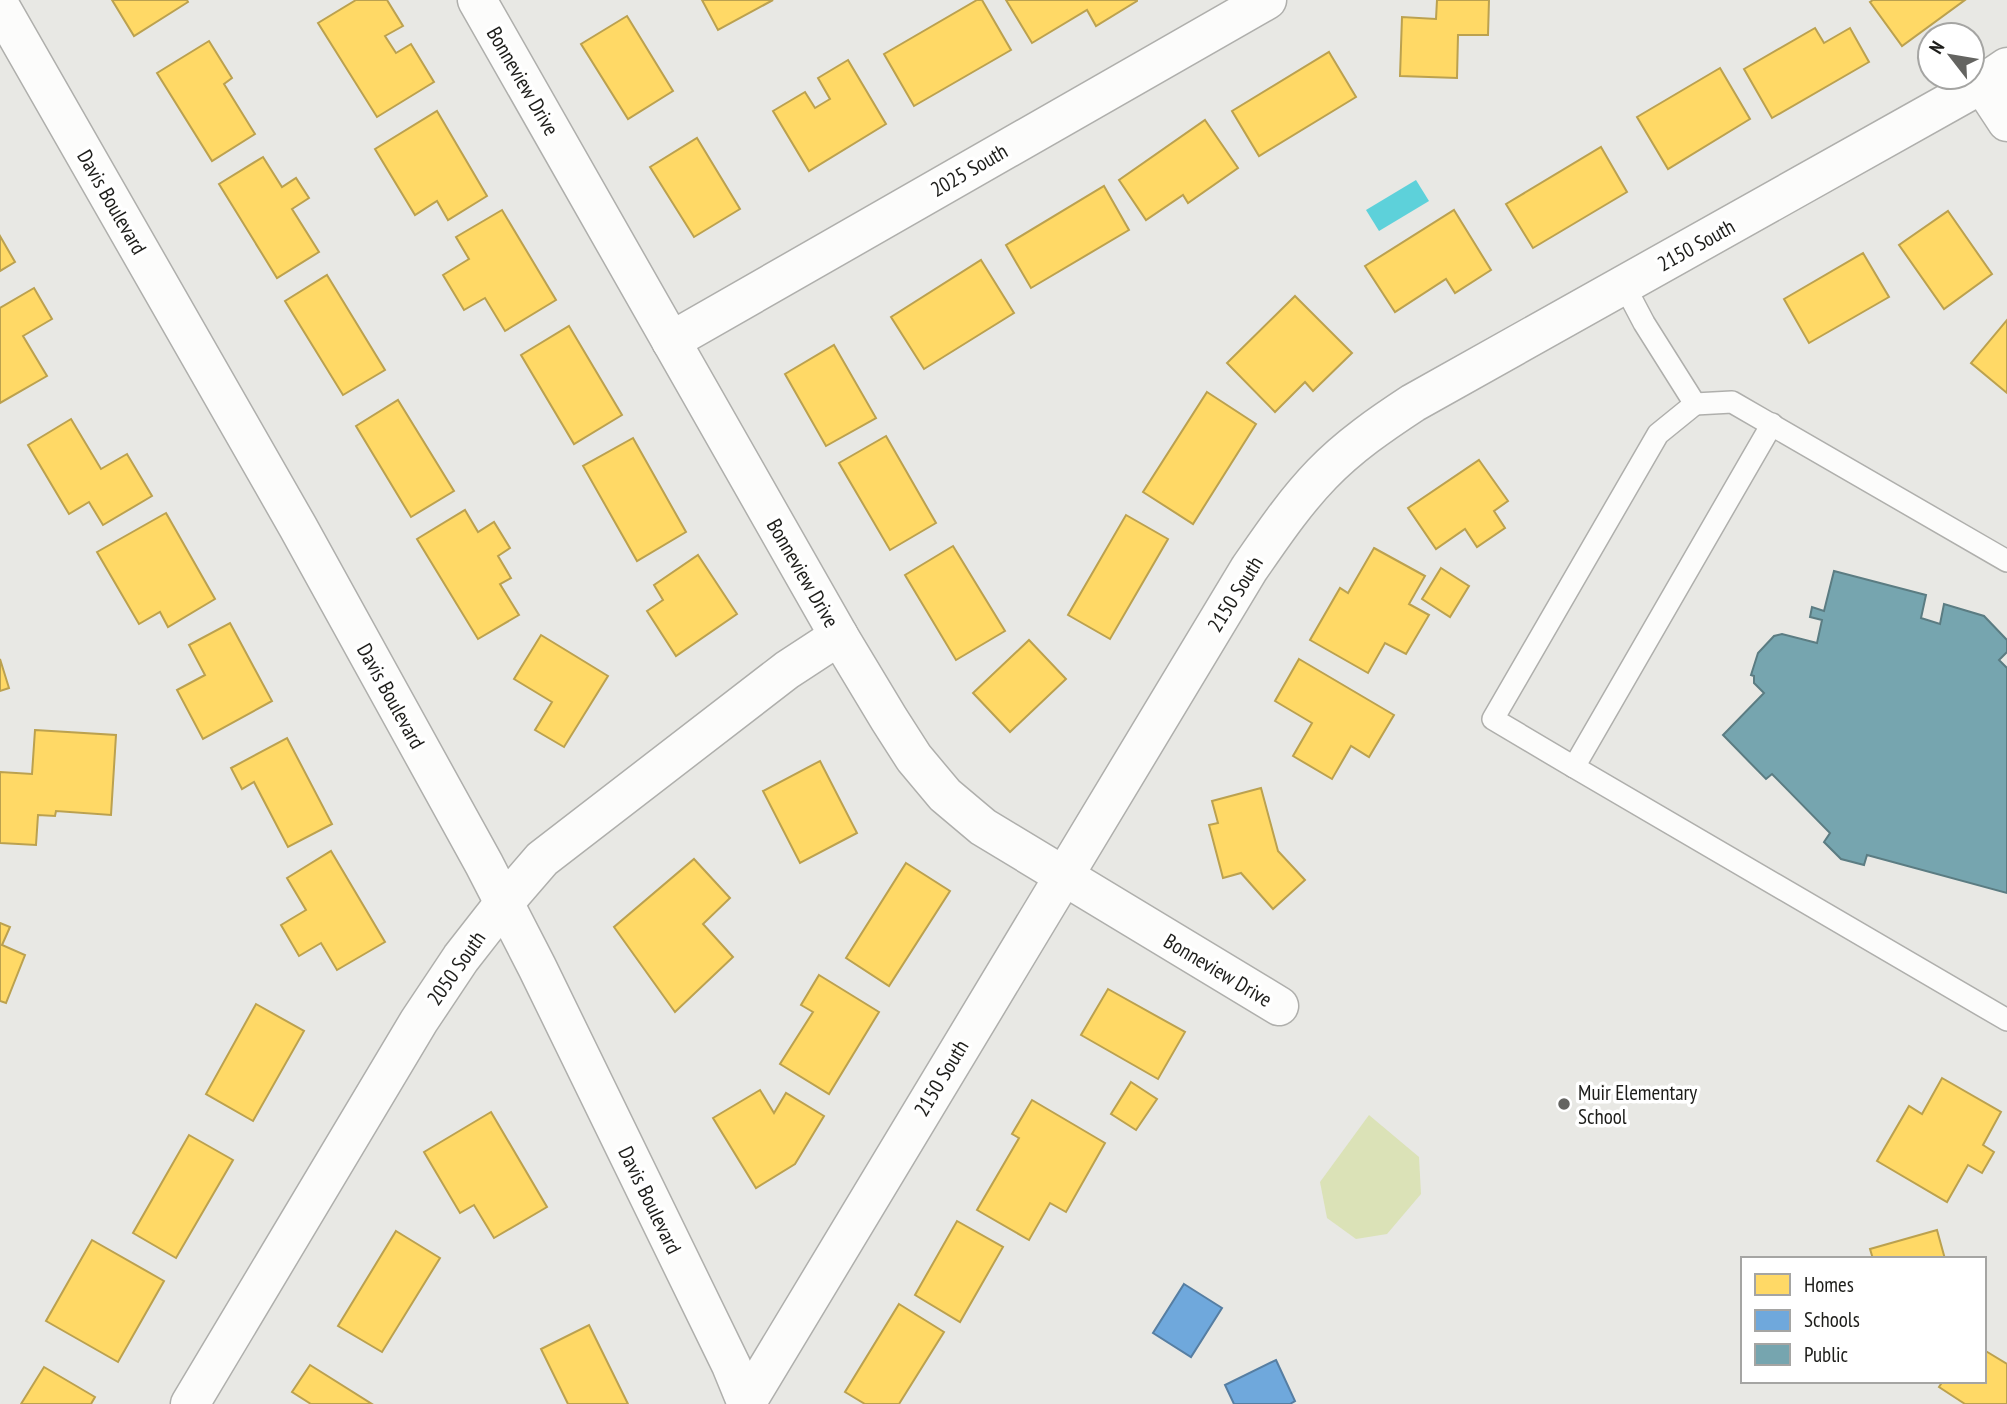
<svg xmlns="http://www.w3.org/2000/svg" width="2007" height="1404" viewBox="0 0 2007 1404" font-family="'PT Sans Narrow',sans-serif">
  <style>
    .green { fill: #dbe2b7 }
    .water { fill: #5dd1da }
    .homes { fill: #ffd966; stroke: #bba14f; stroke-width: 2 }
    .schools { fill: #6fa8dc; stroke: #567ea2; stroke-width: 2 }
    .public { fill: #76a5af; stroke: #5b7c82; stroke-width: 2 }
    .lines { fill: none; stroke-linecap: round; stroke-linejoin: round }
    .lane-casing { stroke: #afafac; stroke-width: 24 }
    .street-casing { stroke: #afafac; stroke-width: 41 }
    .secondary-casing { stroke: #afafac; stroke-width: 41 }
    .lane { stroke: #fcfcfb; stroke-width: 21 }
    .street { stroke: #fcfcfb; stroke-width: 38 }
    .secondary { stroke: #fcfcfb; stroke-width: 38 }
    .poi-dot { fill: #646461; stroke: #fff; stroke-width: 2.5 }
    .labels { text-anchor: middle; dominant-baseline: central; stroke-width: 7; stroke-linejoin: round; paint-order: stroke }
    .street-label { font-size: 21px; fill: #1d1d1a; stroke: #fff }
    .poi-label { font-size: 21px; fill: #1d1d1a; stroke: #fff; text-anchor: start }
  </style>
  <rect width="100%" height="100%" fill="#e8e8e4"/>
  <path class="green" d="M1369 1115 1419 1157 1421 1194 1387 1234 1356 1239 1327 1218 1320 1182Z"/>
  <path class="water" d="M1416 180 1429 201 1379 231 1366 210Z"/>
  <g class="homes">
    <path d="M112 0H187L188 2 134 36Z"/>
    <path d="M356 0H387L403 26 385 36 396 53 411 44 434 82 377 117 318 23Z"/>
    <path d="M702 0H773L718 30Z"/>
    <path d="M977 0H982L1011 50 914 106 884 54Z"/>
    <path d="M1006 0H1137V1L1096 26 1087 10 1032 43Z"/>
    <path d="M1437 0H1489L1488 35H1458L1457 78 1400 76 1402 17 1436 19Z"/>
    <path d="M1873 0H1965L1902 46 1870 2Z"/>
    <path d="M627 16 673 91 628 119 581 44Z"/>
    <path d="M1815 28 1824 43 1850 28 1869 62 1772 118 1744 69Z"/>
    <path d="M209 41 232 78 224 84 255 134 212 161 157 73Z"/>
    <path d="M1329 52 1356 97 1259 156 1232 111Z"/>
    <path d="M848 60 886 124 809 171 773 111 805 92 815 108 830 99 818 78Z"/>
    <path d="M1720 68 1750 119 1668 169 1637 117Z"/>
    <path d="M437 111 487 196 448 220 437 201 415 215 375 149Z"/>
    <path d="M1205 120 1238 168 1188 203 1183 195 1146 220 1119 180Z"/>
    <path d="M697 138 740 209 694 237 650 167Z"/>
    <path d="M1601 147 1627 192 1533 248 1506 204Z"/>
    <path d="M263 157 282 187 296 178 309 198 292 209 319 252 277 278 219 184Z"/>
    <path d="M1104 186 1129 230 1031 288 1006 245Z"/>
    <path d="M502 210 556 300 505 331 485 298 464 310 443 275 469 259 456 237Z"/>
    <path d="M1454 210 1491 270 1455 293 1446 279 1395 312 1365 266Z"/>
    <path d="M1948 211 1992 274 1944 309 1899 245Z"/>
    <path d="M0 236 15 262 0 271Z"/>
    <path d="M1863 253 1889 297 1809 343 1784 299Z"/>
    <path d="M981 260 1014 313 924 369 891 317Z"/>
    <path d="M327 275 385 370 343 395 285 301Z"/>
    <path d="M34 288 52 319 23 336 47 376 0 403V308Z"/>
    <path d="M1295 296 1352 353 1313 391 1305 382 1275 412 1227 363Z"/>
    <path d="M2007 320V393L1971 363Z"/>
    <path d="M569 326 622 415 574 444 521 355Z"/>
    <path d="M834 345 876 418 826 446 785 374Z"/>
    <path d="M1207 392 1256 424 1193 524 1143 492Z"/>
    <path d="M398 400 454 491 411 517 356 426Z"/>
    <path d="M71 419 101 469 127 454 152 496 103 525 89 502 69 514 28 445Z"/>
    <path d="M886 436 936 523 890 550 839 463Z"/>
    <path d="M633 438 686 532 637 561 583 466Z"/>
    <path d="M1479 460 1508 501 1494 511 1505 528 1477 547 1465 529 1436 549 1408 508Z"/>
    <path d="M465 510 478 532 494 522 510 548 498 556 511 578 500 584 519 615 478 639 417 539Z"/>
    <path d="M166 513 215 599 168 627 160 612 139 624 97 552Z"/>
    <path d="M1126 515 1168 539 1110 639 1068 615Z"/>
    <path d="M953 546 1005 631 956 660 905 575Z"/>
    <path d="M1374 548 1425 576 1409 604 1429 615 1406 654 1385 643 1368 673 1310 640 1340 588 1348 593Z"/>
    <path d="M698 555 737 614 676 656 647 611 663 600 654 585Z"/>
    <path d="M1441 568 1469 586 1450 617 1422 599Z"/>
    <path d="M230 623 272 701 203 739 177 690 205 675 189 645Z"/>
    <path d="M541 635 608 676 564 747 535 730 552 702 514 679Z"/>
    <path d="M1029 640 1066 679 1010 732 973 693Z"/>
    <path d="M0 659 9 688 0 691Z"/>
    <path d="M1299 659 1394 715 1369 757 1351 746 1332 779 1293 756 1312 723 1275 701Z"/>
    <path d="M35 730 116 735 111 815 56 811 55 816 38 815 36 845 0 843V772L32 774Z"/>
    <path d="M287 738 332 824 288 847 254 782 242 789 231 768Z"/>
    <path d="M820 761 857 833 800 863 763 791Z"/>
    <path d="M1261 788 1278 851 1305 880 1273 909 1241 873 1223 878 1209 825 1218 823 1212 801Z"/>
    <path d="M331 851 385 942 337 970 321 943 299 956 281 925 306 910 287 878Z"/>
    <path d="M694 859 730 898 703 924 733 957 675 1012 614 927Z"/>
    <path d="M906 863 950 891 889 986 846 958Z"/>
    <path d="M0 923 10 927 2 945 25 955 6 1003 0 1001Z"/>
    <path d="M819 975 879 1012 829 1094 780 1064 813 1012 801 1005Z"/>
    <path d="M1108 989 1185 1032 1158 1079 1081 1035Z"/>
    <path d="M256 1004 304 1031 253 1121 206 1094Z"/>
    <path d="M1942 1078 2001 1112 1983 1145 1994 1152 1982 1173 1968 1165 1947 1202 1877 1161 1909 1106 1922 1114Z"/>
    <path d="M1131 1082 1157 1099 1136 1130 1111 1114Z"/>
    <path d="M760 1090 774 1113 786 1093 824 1116 795 1164 756 1188 713 1118Z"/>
    <path d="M1032 1100 1105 1143 1066 1212 1050 1203 1029 1240 977 1210 1019 1138 1012 1134Z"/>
    <path d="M491 1112 547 1207 494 1238 474 1205 460 1213 424 1152Z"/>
    <path d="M189 1135 233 1160 176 1258 133 1233Z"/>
    <path d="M957 1221 1003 1247 960 1322 915 1295Z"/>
    <path d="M1937 1230 1945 1259H1873L1870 1249Z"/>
    <path d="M396 1231 440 1258 382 1352 338 1326Z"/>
    <path d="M92 1240 164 1281 118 1362 46 1321Z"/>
    <path d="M899 1304 944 1332 899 1404H865L845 1392Z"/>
    <path d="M589 1325 628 1404H568L541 1349Z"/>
    <path d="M1984 1350 2007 1364V1404H1965L1939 1387 1943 1381H1984Z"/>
    <path d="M310 1365 372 1404H311L292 1392Z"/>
    <path d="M44 1367 95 1397 91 1404H21Z"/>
  </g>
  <g class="schools">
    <path d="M1184 1284 1222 1308 1191 1357 1153 1333Z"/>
    <path d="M1276 1360 1295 1401 1290 1404H1234L1225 1385Z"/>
  </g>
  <path class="public" d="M1834 571 1926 595 1921 618 1940 624 1944 604 1984 616 2007 640V652L1999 660 2007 668V893L1867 855 1864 865 1841 859 1824 842 1830 833 1772 774 1766 779 1723 735 1764 693 1754 683V676L1751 675 1758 653 1774 636 1782 634 1817 643 1822 620 1810 617 1812 607 1824 611Z"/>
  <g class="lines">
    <defs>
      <g id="lane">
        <path d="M1624 285 1644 323 1695 404 1732 402 2007 561"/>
        <path d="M1772 424 1574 767 2007 1020"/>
        <path d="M1574 767 1493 719 1658 434 1695 404"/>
      </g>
      <g id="street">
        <path d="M477 0 839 636 889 719 914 758 945 795 983 827 1279 1006"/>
        <path d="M1982 84 2007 122"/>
        <path d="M671 341 1267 0"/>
        <path d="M190 1404 419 1021 461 958 504 903 542 859 787 670 839 636"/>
      </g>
      <g id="secondary">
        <path d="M0 6 298 527 484 864 537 967 731 1365 747 1404"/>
        <path d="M747 1402 1249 569C1272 536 1294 503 1322 474 1349 446 1381 424 1413 403L1982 84 2007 67"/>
      </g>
    </defs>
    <use href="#lane" class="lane-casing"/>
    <use href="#street" class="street-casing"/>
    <use href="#secondary" class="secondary-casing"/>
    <use href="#lane" class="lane"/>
    <use href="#street" class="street"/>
    <use href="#secondary" class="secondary"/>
  </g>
  <circle class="poi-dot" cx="1564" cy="1104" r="7"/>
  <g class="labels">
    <g class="street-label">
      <text transform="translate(523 81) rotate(60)">Bonneview Drive</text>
      <text transform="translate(969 170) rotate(-30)">2025 South</text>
      <text transform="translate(112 202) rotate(60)">Davis Boulevard</text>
      <text transform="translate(1696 245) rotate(-29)">2150 South</text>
      <text transform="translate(803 573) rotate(60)">Bonneview Drive</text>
      <text transform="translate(1235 594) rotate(-58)">2150 South</text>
      <text transform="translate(391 696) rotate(61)">Davis Boulevard</text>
      <text transform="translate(456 968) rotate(-55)">2050 South</text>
      <text transform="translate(1218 970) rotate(31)">Bonneview Drive</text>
      <text transform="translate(941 1078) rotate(-59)">2150 South</text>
      <text transform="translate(650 1200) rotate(64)">Davis Boulevard</text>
    </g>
    <g class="poi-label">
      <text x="1578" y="1092">Muir Elementary<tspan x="1578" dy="24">School</tspan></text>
    </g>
  </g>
  <rect x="1741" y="1257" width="245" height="126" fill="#ffffff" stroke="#a5a5a3" stroke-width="2"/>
  <rect x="1755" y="1274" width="35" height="21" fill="#ffd966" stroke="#a5a5a3" stroke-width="2"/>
  <text x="1804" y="1292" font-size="21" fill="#1d1d1a">Homes</text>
  <rect x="1755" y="1310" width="35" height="21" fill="#6fa8dc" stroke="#a5a5a3" stroke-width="2"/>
  <text x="1804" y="1327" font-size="21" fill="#1d1d1a">Schools</text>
  <rect x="1755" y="1344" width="35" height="21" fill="#76a5af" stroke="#a5a5a3" stroke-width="2"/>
  <text x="1804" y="1362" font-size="21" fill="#1d1d1a">Public</text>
  <g transform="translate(1951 56) rotate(301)"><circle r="33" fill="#ffffff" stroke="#a5a5a3" stroke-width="2"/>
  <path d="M0-5L12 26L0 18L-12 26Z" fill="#646461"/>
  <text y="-10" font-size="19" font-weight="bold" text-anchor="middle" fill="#1d1d1a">N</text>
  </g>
</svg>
